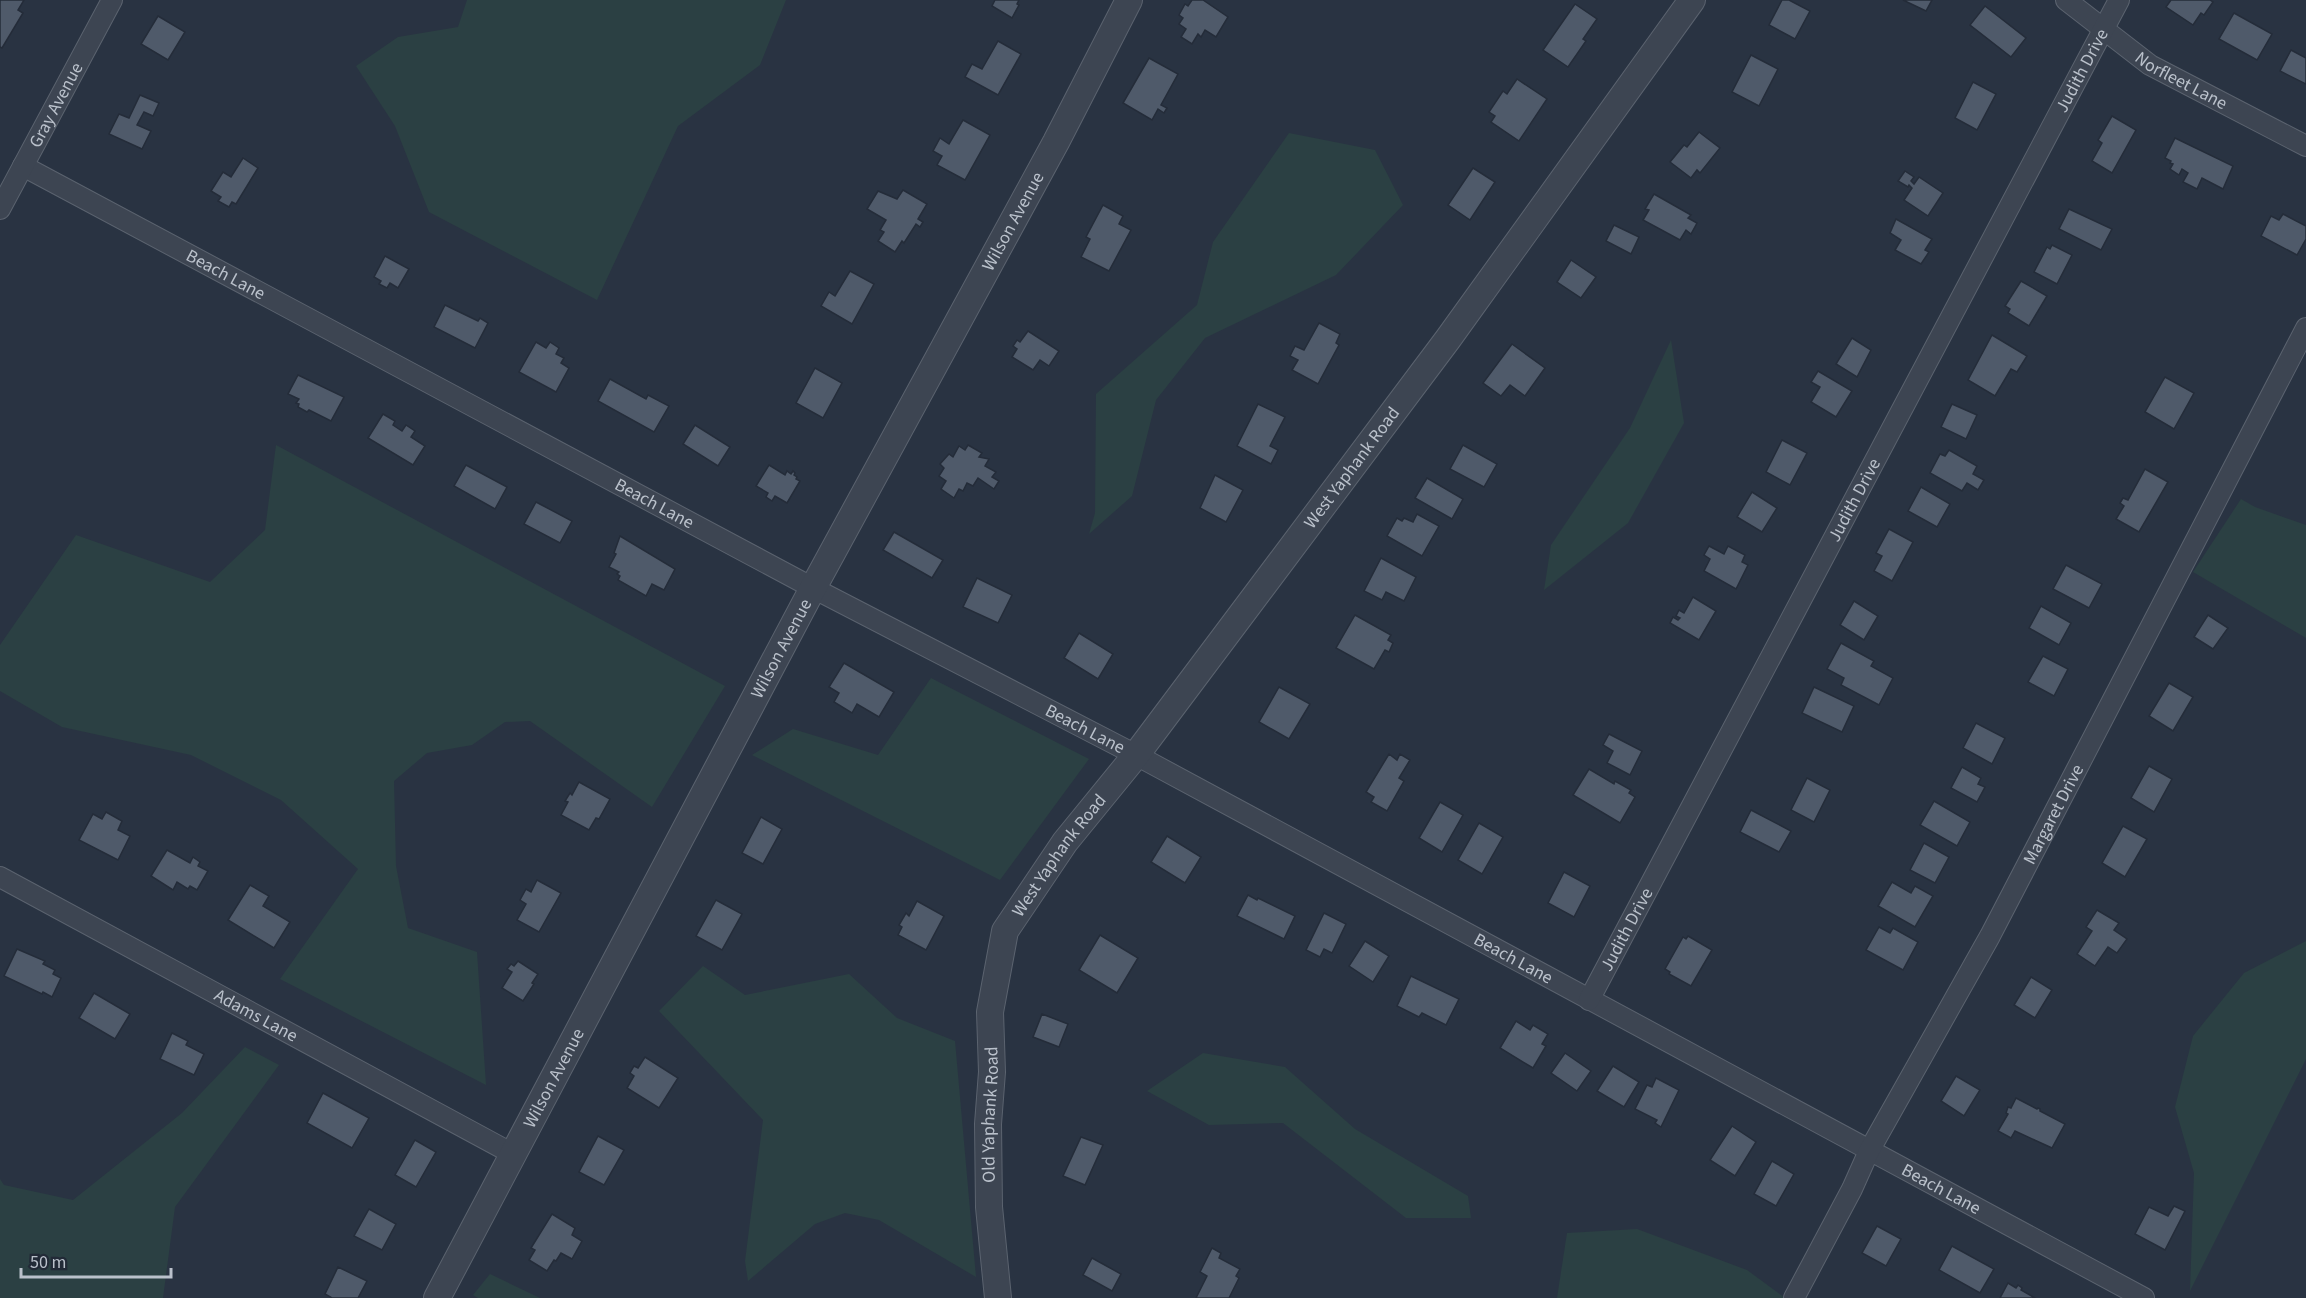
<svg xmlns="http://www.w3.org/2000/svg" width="2306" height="1298" viewBox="0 0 2306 1298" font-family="'Source Sans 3',sans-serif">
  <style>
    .green { fill: #2b4043 }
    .building { fill: #4f5a6a; stroke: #242c39; stroke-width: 1.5 }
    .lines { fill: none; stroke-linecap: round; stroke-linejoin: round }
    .minor-casing { stroke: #5b636f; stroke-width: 22 }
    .tertiary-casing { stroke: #5b636f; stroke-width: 28 }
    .minor { stroke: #3d4552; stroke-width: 20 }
    .tertiary { stroke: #3d4552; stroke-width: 26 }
    .labels { text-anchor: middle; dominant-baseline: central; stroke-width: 4.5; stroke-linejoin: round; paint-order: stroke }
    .street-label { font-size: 18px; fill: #bac1cb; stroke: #222a37 }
  </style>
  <rect width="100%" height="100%" fill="#293342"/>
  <g class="green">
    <path d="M467 0H786L760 65 678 126 597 300 429 212 395 126 356 66 398 37 458 27Z"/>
    <path d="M1289 133 1375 150 1403 205 1336 275 1205 338 1156 400 1132 496 1089 534 1095 513 1096 394 1197 305 1213 242Z"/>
    <path d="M1671 340 1684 423 1628 523 1544 590 1551 545 1630 428Z"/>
    <path d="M276 445 725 686 652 807 530 721 505 722 472 745 427 753 394 781 396 866 408 928 477 952 486 1085 280 979 358 869 281 800 191 755 62 727 0 691V645L76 535 210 582 265 530Z"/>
    <path d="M2241 499 2255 507 2306 525V638L2193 572Z"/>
    <path d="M931 678 1089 759 1000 880 752 755 793 729 878 755Z"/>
    <path d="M2306 941V1059L2190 1291 2194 1173 2175 1107 2193 1036 2244 973Z"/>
    <path d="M703 966 745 995 849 974 897 1018 955 1041 976 1277 879 1220 845 1213 815 1224 748 1281 745 1261 763 1120 659 1011Z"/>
    <path d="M245 1047 279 1065 175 1207 163 1298H0V1179L4 1185 73 1200 182 1113Z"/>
    <path d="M1203 1053 1285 1067 1355 1129 1468 1196 1471 1218H1406L1283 1123 1209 1125 1147 1091Z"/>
    <path d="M1637 1229 1747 1270 1785 1298H1557L1567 1233Z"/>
    <path d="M490 1274 540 1298H478L473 1295Z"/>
  </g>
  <g class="building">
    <path d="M0 0H24L18 10 23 13 2 48 0 47Z"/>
    <path d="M995 0H1019L1017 4 1019 5 1012 18 992 6Z"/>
    <path d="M1192 0H1203L1228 17 1216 37 1205 30 1201 37 1198 34 1192 44 1181 37 1186 29 1179 24 1183 18 1179 15 1185 4 1188 6Z"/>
    <path d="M1782 0H1789L1810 11 1795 39 1769 25Z"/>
    <path d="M1903 0H1932L1926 11Z"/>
    <path d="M2171 0H2210L2213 2 2204 15 2201 13 2193 25 2166 7Z"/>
    <path d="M1575 4 1597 19 1583 39 1586 41 1568 67 1543 50Z"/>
    <path d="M1985 6 2026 38 2011 57 1970 25Z"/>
    <path d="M2234 13 2272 34 2257 60 2219 39Z"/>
    <path d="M158 16 185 32 168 60 141 44Z"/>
    <path d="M998 41 1021 54 998 95 965 77 972 64 982 69Z"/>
    <path d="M2291 50 2306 58V84L2280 71Z"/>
    <path d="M1751 55 1778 69 1759 106 1732 92Z"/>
    <path d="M1149 58 1178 74 1161 105 1167 108 1164 113 1158 109 1152 120 1123 103Z"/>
    <path d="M1517 79 1547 99 1519 141 1491 122 1495 116 1489 112 1503 91 1507 94Z"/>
    <path d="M1973 82 1996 94 1977 130 1955 118Z"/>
    <path d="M140 95 159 103 153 116 144 112 137 125 151 131 142 149 109 134 119 114 129 118Z"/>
    <path d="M2112 116 2136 130 2112 173 2092 161 2102 143 2098 140Z"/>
    <path d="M963 120 990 135 965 180 937 165 942 156 933 151 940 138 949 144Z"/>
    <path d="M1699 132 1720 148 1700 173 1697 170 1691 178 1670 162 1684 145 1687 147Z"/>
    <path d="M2175 138 2233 166 2223 189 2202 178 2197 189 2183 182 2188 173 2182 169 2179 175 2170 169 2173 164 2170 163 2171 161 2165 158Z"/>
    <path d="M243 158 258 168 236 204 232 202 229 207 218 201 221 197 211 191 223 172 231 177Z"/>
    <path d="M1473 168 1495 182 1470 220 1448 205Z"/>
    <path d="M1905 171 1914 177 1911 181 1914 184 1919 177 1943 193 1928 216 1904 200 1912 188 1909 185 1908 187 1898 181Z"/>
    <path d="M903 190 927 204 918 219 923 222 920 227 916 224 904 243 902 241 895 252 878 241 884 232 880 230 886 220 867 209 878 191 897 199Z"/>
    <path d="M1654 194 1691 215 1688 218 1697 223 1691 234 1686 230 1680 240 1643 220 1649 210 1645 209Z"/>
    <path d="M1103 205 1123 216 1119 224 1131 230 1109 271 1081 257 1090 239 1086 237Z"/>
    <path d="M2069 209 2112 229 2101 250 2059 229Z"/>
    <path d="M2283 214 2306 226V239L2297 255 2261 236 2271 216 2279 220Z"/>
    <path d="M1896 219 1932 239 1925 250 1929 252 1921 264 1895 250 1901 240 1890 233Z"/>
    <path d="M1614 225 1639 237 1631 254 1606 241Z"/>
    <path d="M2052 245 2072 255 2057 284 2034 272 2047 247 2050 249Z"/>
    <path d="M385 256 409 269 398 288 390 283 387 288 379 284 381 281 374 277Z"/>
    <path d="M1571 260 1596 277 1581 298 1557 282Z"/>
    <path d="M850 271 874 284 852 324 821 306 829 292 835 296Z"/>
    <path d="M2021 281 2047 296 2029 326 2008 313 2010 309 2005 306Z"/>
    <path d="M445 305 478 321 480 318 488 323 475 348 434 327Z"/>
    <path d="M1319 323 1340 334 1336 343 1339 345 1318 384 1292 370 1298 360 1290 356 1295 346 1304 350Z"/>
    <path d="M1028 331 1059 351 1049 366 1040 360 1033 370 1012 357 1017 349 1013 346 1017 340 1020 342Z"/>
    <path d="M1992 335 2027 356 2017 372 2011 369 1995 396 1968 380Z"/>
    <path d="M1852 338 1871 350 1857 377 1836 364Z"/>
    <path d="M536 342 546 348 550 342 559 348 556 354 564 358 561 363 569 368 556 392 519 372Z"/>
    <path d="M1512 344 1545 368 1525 396 1510 385 1501 396 1483 383Z"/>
    <path d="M815 368 842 383 823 418 796 403Z"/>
    <path d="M1818 371 1852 391 1836 417 1811 402 1820 387 1811 382Z"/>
    <path d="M298 375 344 397 331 421 309 410 307 412 298 407 299 404 296 403 299 399 288 394Z"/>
    <path d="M2165 377 2194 393 2174 429 2145 412Z"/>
    <path d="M610 379 646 399 648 395 669 406 654 432 598 401Z"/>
    <path d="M1258 404 1285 417 1270 446 1278 450 1271 464 1237 446Z"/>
    <path d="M1952 404 1977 415 1966 439 1941 427Z"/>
    <path d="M383 414 395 421 393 425 402 431 406 425 415 431 411 437 425 446 413 465 368 438Z"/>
    <path d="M695 425 730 447 718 466 683 444Z"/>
    <path d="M1782 440 1807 453 1790 485 1766 472Z"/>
    <path d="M968 445 982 453 979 457 989 459 985 466 996 472 992 477 999 481 994 489 978 478 973 486 967 483 963 491 959 489 954 498 941 489 946 481 939 476 944 468 940 464 949 454 953 457 959 446 965 450Z"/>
    <path d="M1463 445 1497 464 1484 487 1450 469Z"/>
    <path d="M1949 450 1977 466 1973 474 1984 480 1978 490 1967 483 1962 491 1930 473 1940 454 1945 456Z"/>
    <path d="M466 465 507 487 495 509 454 486Z"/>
    <path d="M769 465 785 475 787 471 791 474 793 471 795 473 794 475 797 477 796 479 800 481 787 503 775 496 772 501 766 497 768 493 756 486Z"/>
    <path d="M2145 469 2168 482 2139 532 2116 519 2124 506 2120 503 2123 498 2128 500Z"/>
    <path d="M1215 475 1243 490 1226 522 1200 508Z"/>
    <path d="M1427 478 1463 499 1452 519 1415 498Z"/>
    <path d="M1921 487 1950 504 1937 527 1908 511Z"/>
    <path d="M1752 492 1777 508 1762 532 1737 517Z"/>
    <path d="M536 502 572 521 560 543 524 524Z"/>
    <path d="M1417 514 1439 526 1422 556 1387 536 1397 518 1402 521 1404 518 1413 522Z"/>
    <path d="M1889 529 1913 542 1892 581 1874 571 1882 556 1876 553Z"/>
    <path d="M894 532 943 560 932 578 883 550Z"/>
    <path d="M620 536 675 569 664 590 652 584 646 596 618 580 620 576 617 574 619 572 609 567 616 554 614 553Z"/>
    <path d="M1709 546 1724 554 1728 546 1745 555 1742 562 1748 565 1736 589 1704 571 1710 559 1704 555Z"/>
    <path d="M1381 558 1416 577 1404 601 1386 592 1382 600 1364 591Z"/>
    <path d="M2066 565 2102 584 2089 608 2053 589Z"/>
    <path d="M977 578 1012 595 998 623 963 607Z"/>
    <path d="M1693 597 1716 611 1699 640 1670 623 1673 617 1678 620 1680 618 1676 616 1679 610 1684 613Z"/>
    <path d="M1854 601 1878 616 1864 640 1840 625Z"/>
    <path d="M2041 606 2071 623 2059 645 2029 628Z"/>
    <path d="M1355 615 1391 635 1388 640 1393 643 1389 652 1385 650 1374 669 1336 648Z"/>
    <path d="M2208 615 2228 628 2213 649 2194 637Z"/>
    <path d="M1079 633 1113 654 1098 679 1064 658Z"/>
    <path d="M1841 643 1874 661 1871 666 1893 678 1879 705 1841 685 1844 678 1827 669Z"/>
    <path d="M2043 656 2068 669 2054 696 2028 682Z"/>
    <path d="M844 663 894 692 879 717 857 704 852 713 834 702 839 693 829 687Z"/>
    <path d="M2169 683 2193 697 2173 731 2149 716Z"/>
    <path d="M1279 687 1310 704 1289 739 1259 722Z"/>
    <path d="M1814 687 1854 706 1842 732 1802 713Z"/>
    <path d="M1976 723 2005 738 1992 764 1963 748Z"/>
    <path d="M1609 734 1642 751 1630 775 1607 763 1613 751 1603 745Z"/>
    <path d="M1389 754 1397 760 1400 754 1410 760 1399 778 1404 781 1387 811 1371 802 1374 797 1366 792Z"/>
    <path d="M2149 766 2172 779 2154 812 2131 798Z"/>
    <path d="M1962 767 1981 778 1978 784 1985 787 1977 802 1951 788Z"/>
    <path d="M1589 769 1614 784 1615 781 1631 790 1629 793 1635 797 1620 823 1573 795Z"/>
    <path d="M1807 778 1830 790 1814 822 1791 810Z"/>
    <path d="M579 782 610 799 599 819 596 818 589 830 561 815 568 802 565 801 570 793 572 795Z"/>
    <path d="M1934 801 1970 822 1957 846 1920 825Z"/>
    <path d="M1440 802 1463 815 1442 852 1419 838Z"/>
    <path d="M1751 810 1791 831 1779 852 1740 832Z"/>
    <path d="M106 812 122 821 118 830 130 836 118 860 79 840 93 814 102 819Z"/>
    <path d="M761 817 782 829 763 864 742 853Z"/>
    <path d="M1479 823 1503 837 1482 874 1458 860Z"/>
    <path d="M2123 826 2147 839 2125 877 2102 863Z"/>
    <path d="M1167 836 1201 857 1185 883 1151 862Z"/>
    <path d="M1924 843 1949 857 1935 883 1910 870Z"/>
    <path d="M167 850 190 863 193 857 200 862 198 866 208 871 197 890 190 886 188 889 177 882 173 890 151 876Z"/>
    <path d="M1564 872 1590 886 1574 917 1548 903Z"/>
    <path d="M537 880 561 893 539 932 517 920 526 904 520 900 526 889 531 892Z"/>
    <path d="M1892 882 1911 893 1915 886 1933 896 1915 927 1878 906Z"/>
    <path d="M250 885 269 896 263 906 290 922 274 948 228 920Z"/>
    <path d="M1248 895 1257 900 1258 898 1295 916 1284 939 1237 916Z"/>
    <path d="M716 900 742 914 722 950 696 936Z"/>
    <path d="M917 901 944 916 926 950 898 935 902 927 899 925 906 913 909 916Z"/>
    <path d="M2097 910 2119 923 2114 930 2127 939 2117 953 2108 947 2095 966 2077 954 2092 931 2086 927Z"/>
    <path d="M1324 913 1346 924 1332 953 1324 949 1320 957 1306 950Z"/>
    <path d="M1879 927 1890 933 1893 928 1918 942 1903 970 1866 950Z"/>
    <path d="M1100 935 1138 958 1117 993 1079 970Z"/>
    <path d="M1688 936 1712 950 1691 986 1669 974 1670 972 1665 969 1683 937 1686 939Z"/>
    <path d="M1365 941 1389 956 1373 982 1349 966Z"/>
    <path d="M17 949 45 961 43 964 55 970 53 974 61 978 52 997 43 992 42 994 4 976Z"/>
    <path d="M518 961 538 974 532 983 534 984 523 1001 502 988 512 972 507 969 511 964 514 966Z"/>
    <path d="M1411 976 1459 999 1446 1025 1422 1013 1419 1017 1397 1006Z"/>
    <path d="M2031 977 2052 990 2035 1018 2014 1005Z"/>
    <path d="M94 993 130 1014 115 1039 79 1018Z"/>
    <path d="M1042 1014 1068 1024 1059 1047 1033 1037Z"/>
    <path d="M1516 1021 1530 1030 1533 1025 1548 1034 1542 1044 1546 1046 1533 1068 1500 1048Z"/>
    <path d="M172 1033 188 1041 186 1045 204 1054 194 1075 160 1059Z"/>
    <path d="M1565 1053 1591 1071 1577 1091 1551 1073Z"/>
    <path d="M645 1057 678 1078 659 1108 627 1088 634 1076 630 1073 634 1066 638 1068Z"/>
    <path d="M1613 1066 1639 1082 1624 1107 1597 1091Z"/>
    <path d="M1956 1076 1980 1090 1964 1116 1941 1101Z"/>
    <path d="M1656 1078 1679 1090 1661 1127 1655 1123 1657 1120 1635 1109 1647 1085 1652 1087Z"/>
    <path d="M323 1093 369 1118 352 1148 307 1123Z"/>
    <path d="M2016 1098 2037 1109 2038 1108 2040 1109V1111L2065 1124 2052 1148 2015 1131 2011 1138 1998 1131 2008 1114 2006 1113 2008 1107 2011 1108Z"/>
    <path d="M1732 1126 1756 1142 1735 1176 1710 1160Z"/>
    <path d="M598 1136 624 1150 604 1185 579 1172Z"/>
    <path d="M1081 1137 1103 1145 1085 1185 1063 1176Z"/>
    <path d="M415 1140 436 1152 416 1187 395 1175Z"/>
    <path d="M1772 1161 1794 1174 1776 1206 1754 1194Z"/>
    <path d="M2174 1206 2185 1211 2165 1250 2135 1234 2149 1207 2168 1216Z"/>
    <path d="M369 1209 396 1224 382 1250 354 1236Z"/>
    <path d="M552 1214 575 1228 572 1235 582 1241 572 1259 561 1253 556 1261 554 1260 547 1271 529 1260 535 1250 531 1248Z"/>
    <path d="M1877 1226 1901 1239 1886 1266 1862 1253Z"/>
    <path d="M1952 1246 1994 1269 1980 1293 1939 1270Z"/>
    <path d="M1212 1248 1221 1253 1219 1258 1240 1269 1236 1276 1239 1278 1229 1298H1196L1207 1276 1200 1272Z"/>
    <path d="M1092 1258 1121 1274 1112 1291 1083 1275Z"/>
    <path d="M338 1267 367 1281 358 1298H332L325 1294Z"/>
    <path d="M2008 1283 2016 1288 2018 1285 2022 1288 2021 1290 2035 1298H2000Z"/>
  </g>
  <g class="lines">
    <defs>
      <g id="minor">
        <path id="s1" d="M2066 0 2150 65 2306 146"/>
        <path id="s2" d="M23 166 813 588 1136 755 2144 1298"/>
        <path id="s3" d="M0 209 112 0"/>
        <path id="s4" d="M0 877 513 1154"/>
        <path id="s5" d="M1589 1000 2119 0"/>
        <path id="s6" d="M1794 1298 1852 1189 1869 1151 1990 936 2306 328"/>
      </g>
      <g id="tertiary">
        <path id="s7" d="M437 1298 813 588 1056 142 1129 0"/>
        <path id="s8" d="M998 1298 989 1207 988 1124 992 1072 990 1012 1005 931 1065 842 1136 755 1448 339 1692 0"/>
      </g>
    </defs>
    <use href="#minor" class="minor-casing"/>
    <use href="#tertiary" class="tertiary-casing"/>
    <use href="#minor" class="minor"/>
    <use href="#tertiary" class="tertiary"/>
  </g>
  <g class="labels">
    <g class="street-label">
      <text stroke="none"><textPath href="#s5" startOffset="1052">Judith Drive</textPath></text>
      <text stroke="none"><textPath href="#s1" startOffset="141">Norfleet Lane</textPath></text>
      <text stroke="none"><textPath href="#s3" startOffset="118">Gray Avenue</textPath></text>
      <text stroke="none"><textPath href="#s7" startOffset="1221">Wilson Avenue</textPath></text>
      <text stroke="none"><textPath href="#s2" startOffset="230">Beach Lane</textPath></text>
      <text stroke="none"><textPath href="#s8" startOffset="948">West Yaphank Road</textPath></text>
      <text stroke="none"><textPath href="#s5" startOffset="566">Judith Drive</textPath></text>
      <text stroke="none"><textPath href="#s2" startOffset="716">Beach Lane</textPath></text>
      <text stroke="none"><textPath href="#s7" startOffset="735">Wilson Avenue</textPath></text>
      <text stroke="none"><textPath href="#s2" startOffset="1202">Beach Lane</textPath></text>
      <text stroke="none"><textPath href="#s6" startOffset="549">Margaret Drive</textPath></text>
      <text stroke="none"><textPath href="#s8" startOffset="462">West Yaphank Road</textPath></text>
      <text stroke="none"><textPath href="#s5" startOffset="80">Judith Drive</textPath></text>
      <text stroke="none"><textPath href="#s2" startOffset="1688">Beach Lane</textPath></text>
      <text stroke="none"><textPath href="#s4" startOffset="291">Adams Lane</textPath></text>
      <text stroke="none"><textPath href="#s7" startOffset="249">Wilson Avenue</textPath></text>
      <text stroke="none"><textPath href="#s8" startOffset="184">Old Yaphank Road</textPath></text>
      <text stroke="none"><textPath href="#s2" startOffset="2174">Beach Lane</textPath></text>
    </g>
  </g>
  <path d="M21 1268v9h150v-9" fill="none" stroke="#bac1cb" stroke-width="3"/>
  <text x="30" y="1268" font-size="18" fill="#bac1cb" stroke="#222a37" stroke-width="4.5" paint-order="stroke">50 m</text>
</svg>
